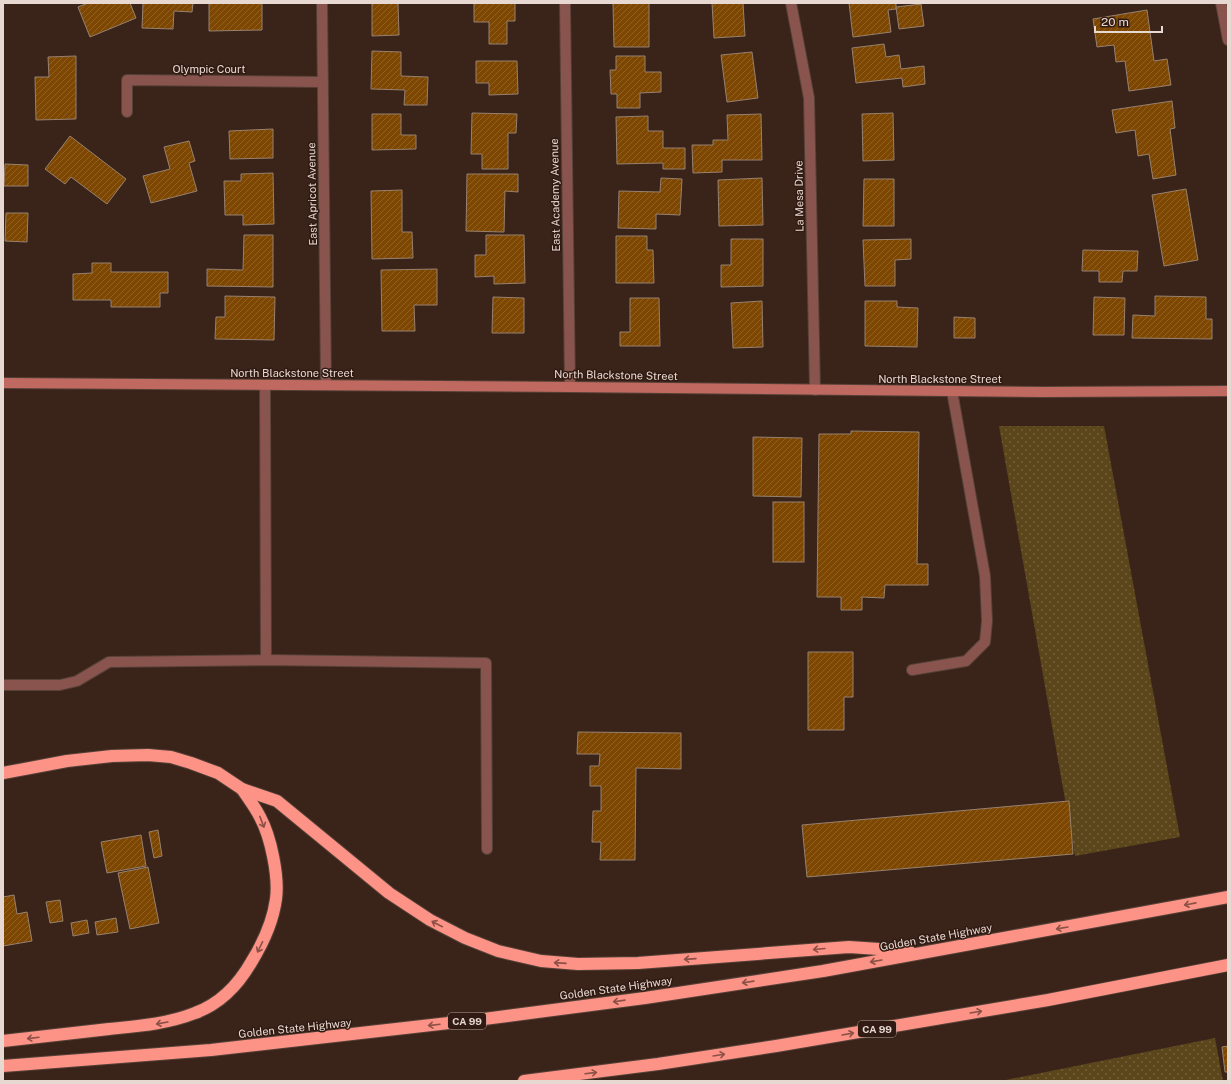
<svg xmlns="http://www.w3.org/2000/svg" width="1231" height="1084" viewBox="0 0 1231 1084" font-family="'Public Sans',sans-serif">
  <style>
    .grass { fill: url(#grass-dots) }
    .building { fill: url(#building-hatch); stroke: #97816e }
    .lines { fill: none; stroke-linecap: round; stroke-linejoin: round }
    .service-casing { stroke: #564137; stroke-width: 12 }
    .minor-casing { stroke: #564137; stroke-width: 12 }
    .tertiary-casing { stroke: #564137; stroke-width: 12 }
    .secondary-casing { stroke: #564137; stroke-width: 12 }
    .motorway-casing { stroke: #564137; stroke-width: 14 }
    .service { stroke: #8a544e; stroke-width: 10 }
    .minor { stroke: #8a544e; stroke-width: 10 }
    .tertiary { stroke: #8a544e; stroke-width: 10 }
    .secondary { stroke: #bf6960; stroke-width: 10 }
    .motorway { stroke: #fd9387; stroke-width: 12 }
    .oneway { stroke: #8c5046 }
    .labels { text-anchor: middle; dominant-baseline: central; stroke-width: 3; stroke-linejoin: round; paint-order: stroke }
    .shield { fill: #301a11; stroke: #b09f97; stroke-width: 1 }
    .shield-label { font-size: 10px; font-weight: bold; fill: #e7d8d1 }
    .street-label { font-size: 11px; fill: #e7d8d1; stroke: #301a11 }
  </style>
  <defs>
    <pattern id="grass-dots" width="8" height="8" patternUnits="userSpaceOnUse"><rect width="8" height="8" fill="#5b451b"/><path d="M2 2h.1M6 6h.1" fill="none" stroke="#735f3b" stroke-width="1.8" stroke-linecap="round"/></pattern>
    <pattern id="building-hatch" width="6" height="6" patternUnits="userSpaceOnUse"><rect width="6" height="6" fill="#7d4701"/><path d="M-1 1l2-2M0 6l6-6M5 7l2-2" fill="none" stroke="#8f6125"/></pattern>
  </defs>
  <rect width="100%" height="100%" fill="#3a241a"/>
  <g class="grass">
    <path d="M999 426H1104L1180 837 1075 856Z"/>
    <path d="M1215 1038 1223 1081H1001Z"/>
  </g>
  <g class="building">
    <path d="M88 3H130L136 18 90 37 78 7Z"/>
    <path d="M143 3H193L192 12 174 11 173 29 142 28Z"/>
    <path d="M209 3H262V30L209 31Z"/>
    <path d="M372 3H398L399 35 372 36Z"/>
    <path d="M474 3H515V21H507V44H489V22H474Z"/>
    <path d="M613 3H649V47H614Z"/>
    <path d="M712 3H743L745 36 714 38Z"/>
    <path d="M849 3H896V9L888 10 891 32 853 37Z"/>
    <path d="M921 4 924 26 899 29 896 7Z"/>
    <path d="M1147 10 1154 61 1167 59 1171 85 1129 91 1125 61 1116 62 1114 45 1097 47 1093 19Z"/>
    <path d="M884 44 886 57 899 55 901 69 924 66 925 84 903 87 902 78 856 83 852 48Z"/>
    <path d="M372 51 401 52V76L428 77 427 105H404L405 90 371 89Z"/>
    <path d="M752 52 758 98 727 102 721 55Z"/>
    <path d="M76 56V119L36 120 35 77H49L48 57Z"/>
    <path d="M616 56H645V72H661V92L640 93V108H617V94H611L610 70H616Z"/>
    <path d="M476 61H517L518 94 489 95V83H476Z"/>
    <path d="M1172 101 1175 128 1170 129 1176 175 1153 179 1149 154 1138 156 1135 130 1116 133 1112 110Z"/>
    <path d="M472 113 517 114 516 133H508V169H482V154H471Z"/>
    <path d="M893 113 894 160 863 161 862 114Z"/>
    <path d="M372 114H401V135H416V149L372 150Z"/>
    <path d="M761 114 762 160H722V172L693 173 692 145H713V140H728L727 115Z"/>
    <path d="M648 116V131H663V148H685V169H663V163L617 164 616 117Z"/>
    <path d="M273 129V158L230 159 229 131Z"/>
    <path d="M70 136 126 179 107 204 71 177 65 184 45 169Z"/>
    <path d="M189 141 195 161 189 163 197 191 151 203 143 176 170 169 164 147Z"/>
    <path d="M5 164 28 165V186H4Z"/>
    <path d="M273 173 274 224 243 225V215H225L224 181H241V174Z"/>
    <path d="M467 174H518V192L505 191 504 232 466 231Z"/>
    <path d="M661 178 682 179 680 215 656 214V229L618 228 619 191 660 192Z"/>
    <path d="M762 178 763 225 719 226 718 180Z"/>
    <path d="M864 179H894V226H863Z"/>
    <path d="M1186 189 1198 260 1164 266 1152 195Z"/>
    <path d="M402 190V232H412L413 258 372 259 371 191Z"/>
    <path d="M6 213H28L27 242 5 241Z"/>
    <path d="M244 235H273V287L207 286V269L243 270Z"/>
    <path d="M486 235H524L525 283 494 284V276L475 277V255H486Z"/>
    <path d="M616 236H647V250H653L654 283H616Z"/>
    <path d="M731 239H763V286L721 287V265H731Z"/>
    <path d="M911 239V259L895 260V286H865L863 240Z"/>
    <path d="M1083 250 1138 251 1137 271H1123L1122 282H1099V271H1082Z"/>
    <path d="M92 263H111V272H168V293H160V307H111V300H73V274L92 273Z"/>
    <path d="M437 269V305H414L415 331H382L381 270Z"/>
    <path d="M225 296 275 297 274 340 215 339 216 317H225Z"/>
    <path d="M1155 296 1206 297V319H1212V339L1132 338 1133 315 1155 316Z"/>
    <path d="M493 297 524 298V333H492Z"/>
    <path d="M1094 297 1125 298 1124 335H1093Z"/>
    <path d="M630 298H659L660 346H620V332H630Z"/>
    <path d="M762 301 763 347 733 348 731 303Z"/>
    <path d="M865 301H897V307L918 308 917 347 865 346Z"/>
    <path d="M954 317 975 318V338H954Z"/>
    <path d="M851 431 919 432 917 564H928V585H885L884 598 862 597V610H841V597H817L819 434H851Z"/>
    <path d="M753 437 802 438 801 497 753 496Z"/>
    <rect x="773" y="502" width="31" height="60"/>
    <path d="M808 652H853V697H844V730H808Z"/>
    <path d="M578 732 681 733V769L636 768 635 860H600L601 842H592L593 811H601V786H590V766H599L600 754H577Z"/>
    <path d="M1069 801 1073 854 807 877 802 825Z"/>
    <path d="M158 830 162 856 154 858 149 832Z"/>
    <path d="M141 835 146 866 107 873 101 842Z"/>
    <path d="M148 867 159 923 130 929 118 873Z"/>
    <path d="M14 895 17 914 27 912 32 941 3 946V897Z"/>
    <path d="M60 900 63 921 50 923 46 902Z"/>
    <path d="M116 918 118 932 97 935 95 922Z"/>
    <path d="M87 920 89 933 73 936 71 923Z"/>
    <path d="M1228 1046V1072H1225L1222 1047Z"/>
  </g>
  <g class="lines">
    <defs>
      <g id="service">
        <path d="M265 385 266 660"/>
        <path d="M912 670 966 661 985 642 987 621 985 576 952 391"/>
        <path d="M3 685H60L77 681 109 662 266 660 486 663 487 849"/>
      </g>
      <g id="minor">
        <path d="M322 3 326 385"/>
        <path d="M565 3 570 387"/>
        <path d="M791 3 809 98 815 390"/>
        <path d="M127 112V80L323 82"/>
      </g>
      <path id="tertiary" d="M1221 3 1228 40"/>
      <path id="secondary" d="M3 383 570 387 1043 392 1228 391"/>
      <g id="motorway">
        <path d="M3 773 67 761 112 756 148 755 171 757 191 763 218 773 242 789 277 801 389 893 430 920 465 938 498 951 541 961 578 964 638 963 849 947 909 951"/>
        <path d="M3 1041C38 1037 73 1033 109 1029 138 1026 167 1024 195 1013 220 1004 239 984 252 961 263 943 273 921 276 899 279 877 271 837 260 817 255 807 248 798 242 789"/>
        <path d="M3 1066 211 1050 484 1019 645 998 823 971 1228 897"/>
        <path d="M524 1081 658 1064 776 1046 1048 1000 1228 965"/>
      </g>
    </defs>
    <use href="#service" class="service-casing"/>
    <use href="#minor" class="minor-casing"/>
    <use href="#tertiary" class="tertiary-casing"/>
    <use href="#secondary" class="secondary-casing"/>
    <use href="#motorway" class="motorway-casing"/>
    <use href="#service" class="service"/>
    <use href="#minor" class="minor"/>
    <use href="#tertiary" class="tertiary"/>
    <use href="#secondary" class="secondary"/>
    <use href="#motorway" class="motorway"/>
  </g>
  <defs><path id="oneway-shaft" d="M-6 0H5M1.5-3L5.5 0L1.5 3" fill="none" stroke-width="1.6" stroke-linecap="round" stroke-linejoin="round"/></defs>
  <g class="oneway">
    <use href="#oneway-shaft" transform="translate(262 822) rotate(69)"/>
    <use href="#oneway-shaft" transform="translate(1190 904) rotate(169)"/>
    <use href="#oneway-shaft" transform="translate(437 924) rotate(-153)"/>
    <use href="#oneway-shaft" transform="translate(1062 928) rotate(170)"/>
    <use href="#oneway-shaft" transform="translate(260 947) rotate(116)"/>
    <use href="#oneway-shaft" transform="translate(819 949) rotate(175)"/>
    <use href="#oneway-shaft" transform="translate(690 959) rotate(176)"/>
    <use href="#oneway-shaft" transform="translate(876 961) rotate(170)"/>
    <use href="#oneway-shaft" transform="translate(560 963) rotate(-176)"/>
    <use href="#oneway-shaft" transform="translate(748 982) rotate(172)"/>
    <use href="#oneway-shaft" transform="translate(619 1001) rotate(172)"/>
    <use href="#oneway-shaft" transform="translate(976 1012) rotate(-9)"/>
    <use href="#oneway-shaft" transform="translate(162 1023) rotate(170)"/>
    <use href="#oneway-shaft" transform="translate(434 1025) rotate(173)"/>
    <use href="#oneway-shaft" transform="translate(848 1034) rotate(-10)"/>
    <use href="#oneway-shaft" transform="translate(33 1038) rotate(173)"/>
    <use href="#oneway-shaft" transform="translate(719 1055) rotate(-9)"/>
    <use href="#oneway-shaft" transform="translate(591 1073) rotate(-7)"/>
  </g>
  <g class="labels">
    <g class="shield">
      <rect x="448" y="1013" width="38" height="16" rx="3"/>
      <rect x="858" y="1021" width="38" height="16" rx="3"/>
    </g>
    <g class="shield-label">
      <text x="467" y="1021">CA 99</text>
      <text x="877" y="1029">CA 99</text>
    </g>
    <g class="street-label">
      <text x="209" y="69">Olympic Court</text>
      <text transform="translate(312 194) rotate(-91)">East Apricot Avenue</text>
      <text transform="translate(555 195) rotate(-91)">East Academy Avenue</text>
      <text transform="translate(799 196) rotate(-91)">La Mesa Drive</text>
      <text x="292" y="373">North Blackstone Street</text>
      <text transform="translate(616 375) rotate(1)">North Blackstone Street</text>
      <text x="940" y="379">North Blackstone Street</text>
      <text transform="translate(936 937) rotate(-10)">Golden State Highway</text>
      <text transform="translate(616 988) rotate(-8)">Golden State Highway</text>
      <text transform="translate(295 1028) rotate(-6)">Golden State Highway</text>
    </g>
  </g>
  <rect width="1231" height="1084" fill="none" stroke="#e7d8d1" stroke-width="8"/>
  <path d="M1095 26v6h67v-6" fill="none" stroke="#e7d8d1" stroke-width="2"/>
  <text x="1101" y="26" font-size="12" fill="#e7d8d1" stroke="#301a11" stroke-width="3" paint-order="stroke">20 m</text>
</svg>
